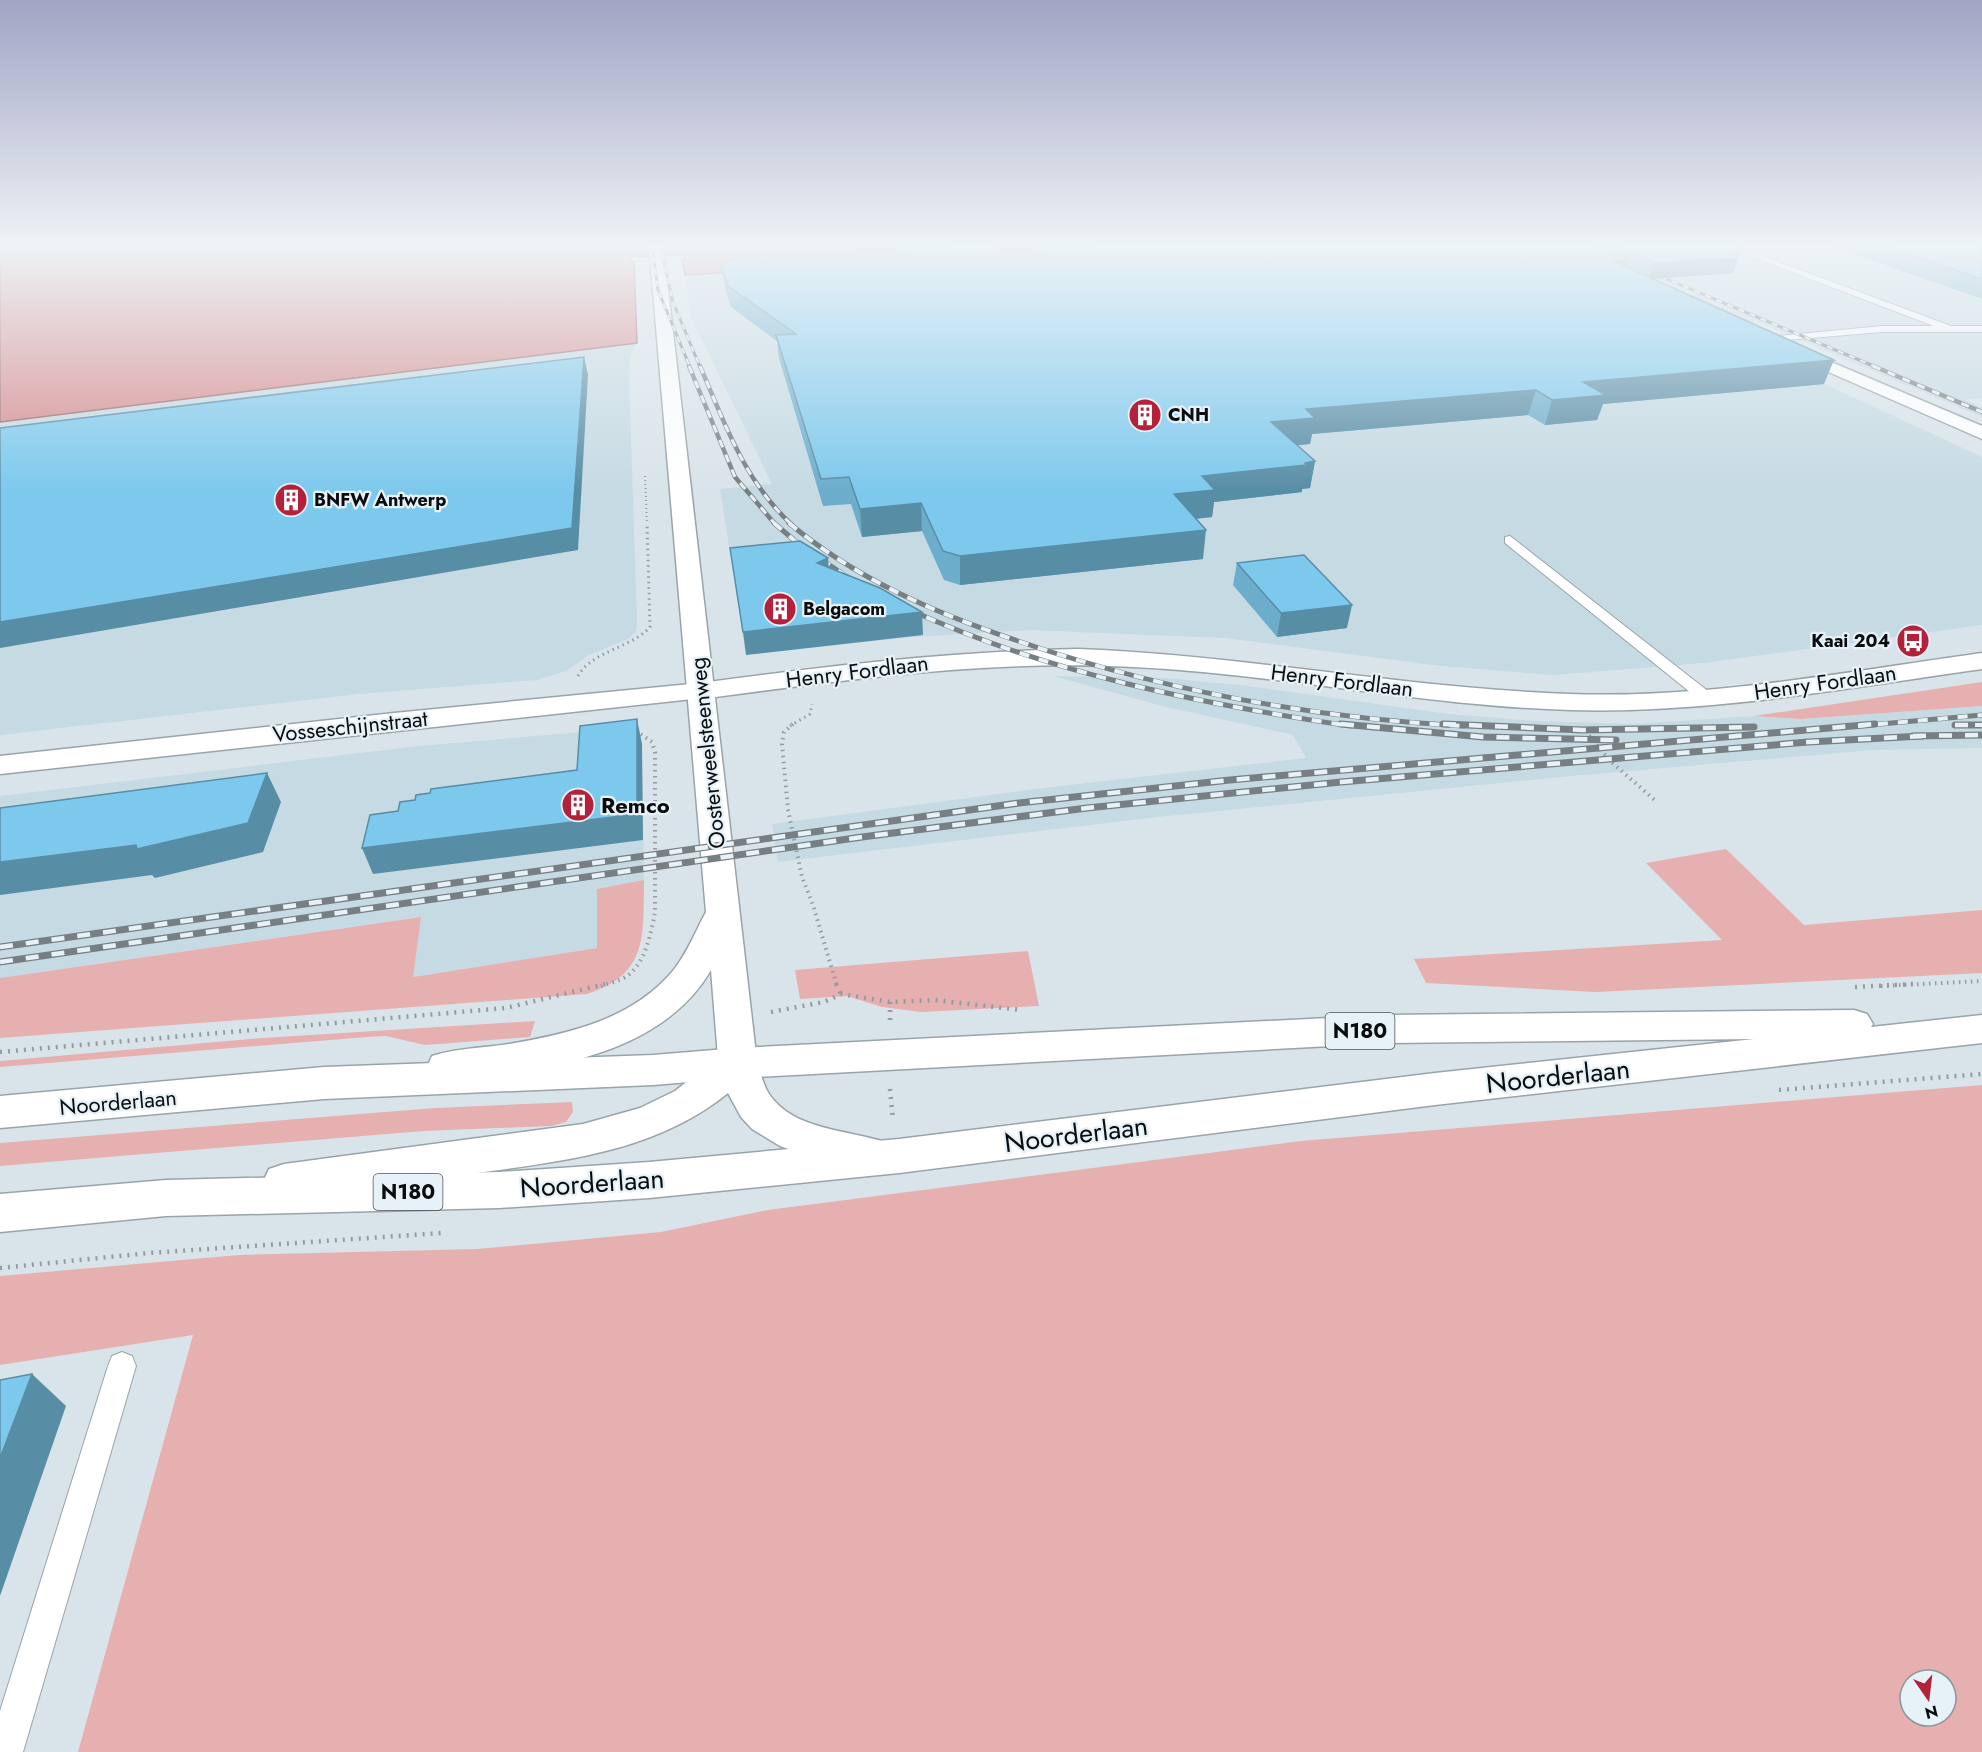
<svg xmlns="http://www.w3.org/2000/svg" width="1982" height="1752" viewBox="0 0 1982 1752" font-family="Jost,sans-serif">
  <style>
    .built { fill: #c6dae3 }
    .green { fill: #e6afb0; fill-rule: evenodd }
    .water { fill: #d68c8e; stroke: #996668; stroke-width: 1.5 }
    .lines { fill: none; stroke-linecap: round; stroke-linejoin: round }
    .service-casing { stroke: #99a4a9; stroke-width: 2 }
    .minor-casing { stroke: #99a4a9; stroke-width: 3 }
    .tertiary-casing { stroke: #99a4a9; stroke-width: 3 }
    .secondary-casing { stroke: #99a4a9; stroke-width: 3 }
    .primary-casing { stroke: #99a4a9; stroke-width: 3 }
    .path-far4 { stroke: #949ca1; stroke-width: 1.5; stroke-dasharray: 1 2; stroke-linecap: butt }
    .path-far3 { stroke: #949ca1; stroke-width: 2; stroke-dasharray: 1 3; stroke-linecap: butt }
    .path-far2 { stroke: #949ca1; stroke-width: 3; stroke-dasharray: 1.5 4; stroke-linecap: butt }
    .path-far1 { stroke: #949ca1; stroke-width: 4; stroke-dasharray: 1.5 4.5; stroke-linecap: butt }
    .path { stroke: #949ca1; stroke-width: 4.5; stroke-dasharray: 2 6; stroke-linecap: butt }
    .service { fill: #fff; fill-rule: evenodd }
    .minor { fill: #fff; fill-rule: evenodd }
    .tertiary { fill: #fff; fill-rule: evenodd }
    .secondary { fill: #fff; fill-rule: evenodd }
    .primary { fill: #fff; fill-rule: evenodd }
    .rail-far3-casing { stroke: #787f83; stroke-width: 3 }
    .rail-far2-casing { stroke: #787f83; stroke-width: 4.5 }
    .rail-far1-casing { stroke: #787f83; stroke-width: 5 }
    .rail-casing { stroke: #787f83; stroke-width: 7 }
    .rail-far3 { stroke: #e6f2f8; stroke-width: 2; stroke-dasharray: 6; stroke-linecap: butt }
    .rail-far2 { stroke: #e6f2f8; stroke-width: 3; stroke-dasharray: 8; stroke-linecap: butt }
    .rail-far1 { stroke: #e6f2f8; stroke-width: 4; stroke-dasharray: 10; stroke-linecap: butt }
    .rail { stroke: #e6f2f8; stroke-width: 4.5; stroke-dasharray: 13; stroke-linecap: butt }
    .wall { fill: #6cadcc }
    .shaded-wall { fill: #588da6 }
    .building { fill: #7dc9ed; stroke: #588da6; stroke-width: 1.5 }
    .labels { text-anchor: middle; dominant-baseline: central; stroke-width: 4.5; stroke-linejoin: round; paint-order: stroke }
    .far-poi-label { font-size: 18px; font-weight: bold; fill: #0a0d0f; stroke: #e6f2f8; text-anchor: start }
    .shield { fill: #e6f2f8; stroke: #4c5255; stroke-width: 1.5 }
    .shield-label { font-size: 21px; font-weight: bold; fill: #0a0d0f }
    .street-label { font-size: 22px; fill: #0a0d0f; stroke: #e6f2f8 }
    .poi-label { font-size: 22px; font-weight: bold; fill: #0a0d0f; stroke: #e6f2f8; text-anchor: start }
    .near-street-label { font-size: 27px; fill: #0a0d0f; stroke: #e6f2f8 }
  </style>
  <rect width="100%" height="100%" fill="#d9e4ea"/>
  <g class="built">
    <path d="M1167 245 1702 327 1982 457V625L1704 663 1554 675 1440 666 1225 638 1027 630 912 637 746 655 720 489 772 484 691 318 685 275Z"/>
    <path d="M1575 245H1982V398L1965 400 1982 407V417Z"/>
    <path d="M637 343 630 357 629 374 637 624 636 632 628 639 589 655 566 671 537 680 359 694 0 735V422Z"/>
    <path d="M1053 676 1166 678 1249 686 1448 714 1536 721 1634 724 1754 716 1801 719 1982 706V748L1873 750 1572 776 1158 817 778 862 772 824 1043 788 1306 758 1293 735 1166 707Z"/>
    <path d="M595 731 642 744 644 880 597 889V948L412 977 420 917 0 978V796L418 746Z"/>
  </g>
  <g class="green">
    <path d="M1982 682V706L1801 719 1754 716Z"/>
    <path d="M1726 849 1804 925 1982 910V973L1596 992 1426 983 1414 959 1722 940 1646 863Z"/>
    <path d="M644 880C643 935 649 974 587 994L0 1038V978L421 917 413 977 597 948V889Z"/>
    <path d="M1028 951 1039 1006 922 1012 882 1007 847 996 800 999 795 970Z"/>
    <path d="M535 1021 530 1037 425 1045 386 1036 367 1037 0 1067V1061L263 1038Z"/>
    <path d="M1982 1085V1752H78L193 1335 0 1365V1276L239 1255 477 1249 661 1232 768 1210 1301 1141ZM1910 1680H1946V1716H1910Z"/>
    <path d="M572 1102 573 1112 566 1122 551 1126 423 1131 0 1166V1143L435 1108Z"/>
  </g>
  <path class="water" d="M0 245H1167L685 275 682 259H685L684 254 631 257V262H634L637 343 0 422Z"/>
  <g class="lines">
    <defs>
      <g id="service">
        <path d="M1721 245H1733L1951 326H1982V332H1882L1764 342V338L1767 337 1882 326H1934Z"/>
        <path d="M1510 536 1713 695 1715 698 1713 701H1701L1505 543V537Z"/>
        <path d="M122 1352 132 1356 136 1366 23 1752H0V1711L108 1366 112 1356Z"/>
      </g>
      <g id="minor">
        <path d="M1791 345 1982 426V439L1785 353 1783 350 1785 347Z"/>
        <path d="M1078 649C1242 655 1404 688 1569 694 1707 699 1845 672 1982 653V669C1846 688 1709 714 1570 710 1424 706 1279 674 1133 667 988 659 844 680 701 699L691 697 687 691 691 685 701 683C826 666 951 651 1078 649Z"/>
      </g>
      <path id="tertiary" d="M701 683 711 685 715 691 711 697 0 774V756L394 713Z"/>
      <path id="secondary" d="M649 245H663L757 1063C761 1073 763 1085 769 1094 794 1131 850 1130 888 1143L894 1155 888 1167 873 1172 825 1162 780 1146 752 1129 741 1117 728 1093C654 1153 561 1161 470 1174 408 1183 346 1191 284 1200L269 1195 263 1182 269 1169 284 1164 583 1124 640 1108 675 1091 718 1057 711 970C659 1059 538 1070 446 1082L432 1078 427 1067 432 1056C457 1048 483 1048 509 1044 568 1034 631 1020 672 972 687 954 695 932 706 912Z"/>
      <path id="primary" d="M1854 1010 1867 1014 1873 1024 1871 1027 1982 1015V1043L1435 1105 899 1173 649 1198 499 1208 166 1216 0 1232V1194L166 1180 499 1172 649 1162 899 1139 1435 1073 1754 1039 1387 1043 738 1078 653 1085 324 1099 0 1128V1096L324 1067 653 1055 738 1048 1387 1015Z"/>
    </defs>
    <use href="#service" class="service-casing"/>
    <use href="#minor" class="minor-casing"/>
    <use href="#tertiary" class="tertiary-casing"/>
    <use href="#secondary" class="secondary-casing"/>
    <use href="#primary" class="primary-casing"/>
    <path class="path-far4" d="M1650 277 1753 322"/>
    <path class="path-far3" d="M645 476 647 524"/>
    <g class="path-far2">
      <path d="M578 676C593 650 630 649 650 627L647 523"/>
      <path d="M790 726 810 714 812 704"/>
    </g>
    <g class="path-far1">
      <path d="M793 724 784 732 782 744 788 810 802 877 813 905 837 986"/>
      <path d="M1585 731 1609 760 1657 802"/>
      <path d="M601 986C609 983 620 981 627 976 646 962 651 933 655 912V752L652 742 636 731"/>
      <path d="M1881 986 1982 981"/>
    </g>
    <g class="path">
      <path d="M836 984 841 994"/>
      <path d="M1855 987 1913 984"/>
      <path d="M890 1002V1021"/>
      <path d="M771 1012 824 1002 841 994 890 1002 935 1000 1021 1010"/>
      <path d="M0 1052 506 1008 605 984"/>
      <path d="M890 1089 893 1120"/>
      <path d="M1779 1090 1982 1074"/>
      <path d="M0 1268 149 1253 442 1233"/>
    </g>
    <use href="#service" class="service"/>
    <use href="#minor" class="minor"/>
    <use href="#tertiary" class="tertiary"/>
    <use href="#secondary" class="secondary"/>
    <use href="#primary" class="primary"/>
    <defs>
      <g id="rail-far3">
        <path d="M652 245 658 290 690 367"/>
        <path d="M662 255 673 302 700 367"/>
        <path d="M1650 272 1876 367"/>
      </g>
      <g id="rail-far2">
        <path d="M689 366 735 477 775 524"/>
        <path d="M700 366C725 424 744 480 791 524"/>
        <path d="M1873 366 1982 412"/>
      </g>
      <g id="rail-far1">
        <path d="M774 523 801 546 849 578"/>
        <path d="M789 523C856 579 935 613 1018 641 1161 690 1313 718 1464 726"/>
        <path d="M908 609C1047 673 1200 704 1351 726"/>
        <path d="M1955 725H1982"/>
        <path d="M1858 726 1982 715"/>
      </g>
      <g id="rail">
        <path d="M1341 724 1483 737 1616 740"/>
        <path d="M1443 724 1582 730 1754 727"/>
        <path d="M1955 725H1982"/>
        <path d="M1913 736 1982 735"/>
        <path d="M0 947 1019 803 1230 780 1875 724"/>
        <path d="M0 962 862 837 1087 808 1341 782 1808 742 1922 736"/>
      </g>
    </defs>
    <use href="#rail-far3" class="rail-far3-casing"/>
    <use href="#rail-far2" class="rail-far2-casing"/>
    <use href="#rail-far1" class="rail-far1-casing"/>
    <use href="#rail" class="rail-casing"/>
    <use href="#rail-far3" class="rail-far3"/>
    <use href="#rail-far2" class="rail-far2"/>
    <use href="#rail-far1" class="rail-far1"/>
    <use href="#rail" class="rail"/>
  </g>
  <g class="wall">
    <path d="M1114 245H1741L1742 250 1733 273 1652 279 1824 384 1603 404 1597 420 1545 425 1528 415 1312 434 1310 444 1296 445 1315 461 1310 488 1302 489V492L1214 502 1212 517 1196 519 1203 559 960 585 944 580 922 531 862 537 851 504 823 506 779 358 777 341 731 307 724 285 721 265 796 256 1000 252Z"/>
    <path d="M1828 245H1982V299Z"/>
    <path d="M1237 563 1347 628 1277 637 1233 585Z"/>
  </g>
  <g class="shaded-wall">
    <path d="M1742 250 1733 273 1649 279 1654 263 1725 252Z"/>
    <path d="M1629 260 1622 281 1613 261Z"/>
    <path d="M584 357 588 375 578 550 0 648V622Z"/>
    <path d="M1834 360 1824 384 1603 404 1597 420 1545 425 1552 400 1583 382Z"/>
    <path d="M1536 390 1528 415 1312 434 1310 444 1267 448 1271 422 1306 409Z"/>
    <path d="M1315 461 1310 488 1302 489V492L1214 502 1212 517 1171 521 1174 494 1202 476Z"/>
    <path d="M921 503 922 531 862 537 860 509Z"/>
    <path d="M1206 530 1203 559 960 585V556Z"/>
    <path d="M828 558 830 580 817 563Z"/>
    <path d="M1352 605 1347 628 1277 637 1281 613Z"/>
    <path d="M922 612 923 635 746 655 743 632Z"/>
    <path d="M637 719 642 744 643 840 373 874 362 848 637 814Z"/>
    <path d="M267 773 281 802 263 852 155 878 152 875 0 895V862L136 845Z"/>
    <path d="M32 1374 66 1406 0 1596V1458Z"/>
  </g>
  <g class="building">
    <path d="M977 245H993L1000 252 1114 245H1593L1629 260 1613 261 1834 360 1583 382 1606 395 1552 400 1536 390 1306 409 1315 418 1271 422 1315 461 1305 463 1306 465 1202 476 1215 490 1174 494 1206 530 960 556 943 551 921 503 860 509 849 477 821 479 776 335 796 334 728 286 721 265 745 256 795 253 796 256Z"/>
    <path d="M1611 245H1741L1742 250 1725 252 1739 257 1654 263Z"/>
    <path d="M1881 245H1982V279Z"/>
    <path d="M584 357 572 528 0 622V428Z"/>
    <path d="M800 541 828 558 817 563 880 588 922 612 743 632 730 548Z"/>
    <path d="M1304 555 1352 605 1281 613 1237 563Z"/>
    <path d="M637 719V814L362 848 370 815 398 811 400 802 415 800 416 795 430 793 431 789 577 770 580 726Z"/>
    <path d="M267 773 248 823 137 849 136 845 0 862V808Z"/>
    <path d="M32 1374 0 1458V1380Z"/>
  </g>
  <linearGradient id="sky" x2="0" y2="1"><stop stop-color="#a1a4c4"/><stop offset="0.5" stop-color="#eef3f6"/><stop offset="1" stop-color="#eef3f6" stop-opacity="0"/></linearGradient>
  <rect width="1982" height="491" fill="url(#sky)"/>
  <defs>
    <symbol id="building-disc" viewBox="-11 -11 22 22"><circle r="9.5" fill="#b3213b" stroke="#e6f2f8"/><path d="M-4-6H4V6H1V3H-1V6H-4ZM-2.5-4.3h1.7v1.8h-1.7ZM.8-4.3h1.7v1.8H.8ZM-2.5-1h1.7V.8h-1.7ZM.8-1h1.7V.8H.8Z" fill="#fff"/></symbol>
    <symbol id="bus-disc" viewBox="-11 -11 22 22"><circle r="9.5" fill="#b3213b" stroke="#e6f2f8"/><path d="M-5-6H5V4H4V6H2V4H-2V6H-4V4H-5ZM-3.5-4V0h7V-4ZM-3.5 1.2v1.5H-2V1.2ZM2 1.2v1.5H3.5V1.2Z" fill="#fff"/></symbol>
  </defs>
  <g fill-rule="evenodd">
    <use href="#building-disc" x="1126" y="396" width="38" height="38"/>
    <use href="#building-disc" x="272" y="481" width="38" height="38"/>
    <use href="#building-disc" x="761" y="590" width="38" height="38"/>
    <use href="#bus-disc" x="1894" y="622" width="38" height="38"/>
    <use href="#building-disc" x="559" y="786" width="38" height="38"/>
  </g>
  <g class="labels">
    <g class="far-poi-label">
      <text x="1168" y="415">CNH</text>
      <text x="314" y="500">BNFW Antwerp</text>
      <text x="803" y="609">Belgacom</text>
      <text x="1890" y="641" text-anchor="end">Kaai 204</text>
    </g>
    <g class="shield">
      <rect x="1325.5" y="1013" width="69" height="36" rx="4.5"/>
      <rect x="373.5" y="1174" width="69" height="36" rx="4.5"/>
    </g>
    <g class="shield-label">
      <text x="1360" y="1031">N180</text>
      <text x="408" y="1192">N180</text>
    </g>
    <g class="street-label">
      <text transform="translate(857 671) rotate(-7)">Henry Fordlaan</text>
      <text transform="translate(1342 680) rotate(7)">Henry Fordlaan</text>
      <text transform="translate(1825 682) rotate(-8)">Henry Fordlaan</text>
      <text transform="translate(350 726) rotate(-6)">Vosseschijnstraat</text>
      <text transform="translate(707 753) rotate(-96)">Oosterweelsteenweg</text>
      <text transform="translate(118 1102) rotate(-5)">Noorderlaan</text>
    </g>
    <g class="poi-label">
      <text x="601" y="805">Remco</text>
    </g>
    <g class="near-street-label">
      <text transform="translate(1558 1076) rotate(-6)">Noorderlaan</text>
      <text transform="translate(1076 1134) rotate(-7)">Noorderlaan</text>
      <text transform="translate(592 1183) rotate(-4)">Noorderlaan</text>
    </g>
  </g>
  <g transform="translate(1928 1698) rotate(166)"><circle r="28" fill="#e6f2f8" stroke="#8e969b" stroke-width="1.5"/>
  <path d="M0-4.5L10 22L0 15L-10 22Z" fill="#b3213b"/>
  <text y="-9" font-size="16" font-weight="bold" text-anchor="middle" fill="#0a0d0f">N</text>
  </g>
</svg>
